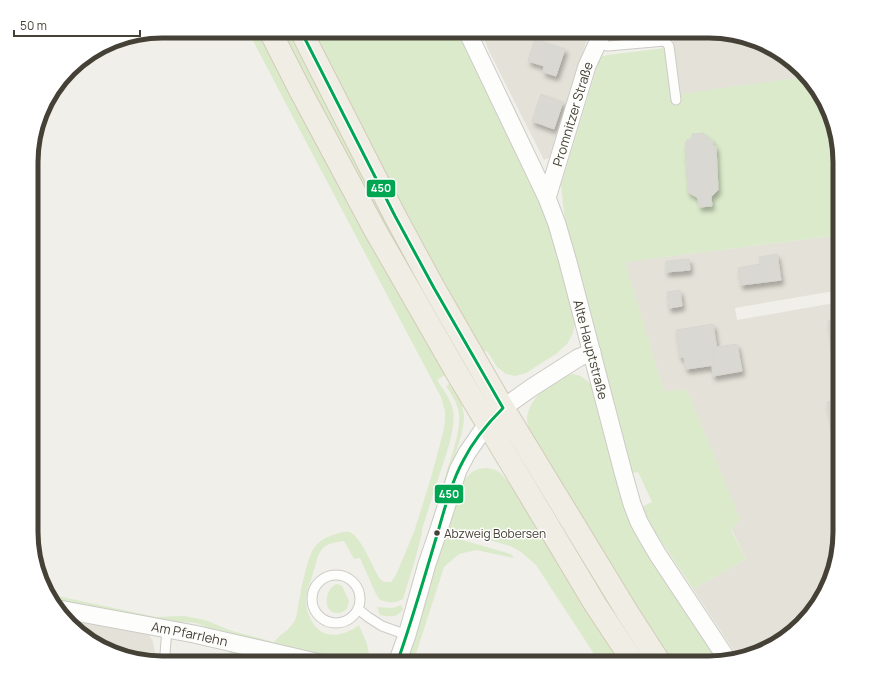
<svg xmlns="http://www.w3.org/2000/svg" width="871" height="694" viewBox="0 0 871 694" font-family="Manrope,sans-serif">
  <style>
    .residential { fill: #e4e1d8 }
    .green { fill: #dbeacb }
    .building { fill: #dad8d2; stroke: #d8d6d0; filter: url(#shadow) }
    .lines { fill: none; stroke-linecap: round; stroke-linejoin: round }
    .lane-casing { stroke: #cccbc6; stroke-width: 11 }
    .street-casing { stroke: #cccbc6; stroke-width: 19 }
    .primary-casing { stroke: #d2ccb8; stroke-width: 24 }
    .lane { stroke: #fdfdfc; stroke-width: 9 }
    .street { stroke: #fdfdfc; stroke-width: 17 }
    .primary { stroke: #f0eee4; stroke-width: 22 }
    .bus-1-casing { stroke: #fff; stroke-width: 6 }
    .bus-1 { stroke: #00a651; stroke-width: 3 }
    .bus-dot { fill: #464136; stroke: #fff; stroke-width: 1.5 }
    .labels { text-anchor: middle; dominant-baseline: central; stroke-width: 3; stroke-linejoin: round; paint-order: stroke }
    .bus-label { font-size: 12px; fill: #464136; stroke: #fff; text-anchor: start }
    .street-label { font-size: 13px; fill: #464136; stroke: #fff }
    .rim { fill: none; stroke: #464136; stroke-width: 5 }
    .line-badge { stroke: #fff; stroke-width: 1.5 }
    .badge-label { font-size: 11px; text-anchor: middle; font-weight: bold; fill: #fff }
  </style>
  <defs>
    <filter id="shadow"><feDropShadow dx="2.5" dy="4.5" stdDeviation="2" flood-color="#0004"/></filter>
  </defs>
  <rect width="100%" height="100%" fill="#f0efea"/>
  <g class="residential">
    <path d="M481 31H499L561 35 587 39 549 158 544 160 489 51Z"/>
    <path d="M610 31H718L759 41 796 64 806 77 681 94 672 32 614 39 609 34Z"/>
    <path d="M840 235V290L735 308 737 320 840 302V541L830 583 807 619 760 653 738 657 693 589 746 559 664 391 624 262Z"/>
    <path d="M67 619 149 635 153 642 157 663H153L111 653 75 630Z"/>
  </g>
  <g class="green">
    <path d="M248 31H259L291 95 446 374 437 380C443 389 451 400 453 410 456 430 445 457 439 476 433 494 428 511 422 529V533L415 560 403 599C393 604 390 603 380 600L376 594 360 558 354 559 344 541C338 542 329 543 324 547 317 553 316 565 313 573 311 582 306 591 306 600 306 605 307 611 309 615 318 640 340 639 359 625L367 644 371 663H354L229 638 220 634 204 626 196 623 185 622 163 624 54 602 48 594 156 617 184 616 205 620 232 631 274 642C281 633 289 631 295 620 298 613 298 603 300 596 301 586 304 578 306 569 312 549 314 541 336 534 341 532 349 530 353 534 363 542 373 568 380 579L384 582H391L396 575 414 532 430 481 443 433 445 421V411L441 397 284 100Z"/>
    <path d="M281 31H287L388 222 467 362 462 365 383 225Z"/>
    <path d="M308 31H460L549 223 564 267 575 323 573 333 567 344 556 354 526 373 515 376 506 374 497 367 487 351 482 352 459 313Z"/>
    <path d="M665 48 671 95 806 77 827 104 840 161V235L625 262 664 391 687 390 740 519 731 530 746 559 693 589 655 532 642 507 652 502 638 472 632 473 606 380 564 213 561 185 600 57 607 55Z"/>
    <path d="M572 374C581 375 584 378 591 384L615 475 719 661 709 663H673L603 553 529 430C528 426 527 422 527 418 529 398 553 378 572 374Z"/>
    <path d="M451 383C455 391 462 401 463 410 465 419 463 428 461 436L424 554H422C430 527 438 500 446 474 451 458 461 430 459 414 458 404 452 395 446 386Z"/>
    <path d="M486 468C498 469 501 473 508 482L621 663H600L536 565 521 552 510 546 479 537 462 533 447 528 463 481 472 472 478 469Z"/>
    <path d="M445 535 511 554 514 558 476 550 459 554 444 567 413 663H406Z"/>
    <path d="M337 584 342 586 349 601 347 609C344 611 341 613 338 613 322 614 324 588 337 584Z"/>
    <path d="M401 605 403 609C398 618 389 617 380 615L377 607 393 608Z"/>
    <path d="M227 649 291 663H235Z"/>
  </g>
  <g class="building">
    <path d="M535 39 565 49 556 76 543 72 544 66 528 61Z"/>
    <path d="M541 94 563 102 554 129 532 121Z"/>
    <path d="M704 133 705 138 708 137 710 138 713 142V146H716L718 190 711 197 712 206 699 207 698 198 688 192 685 148H688L685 144 687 140 689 139H692V134Z"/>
    <path d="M777 254 781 280 741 285 738 268 760 264 759 257Z"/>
    <path d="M689 259 690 270 666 272V261Z"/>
    <path d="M680 290 682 306 669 308 667 292Z"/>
    <path d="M840 319V345L832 346 828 321Z"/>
    <path d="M713 324 717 350H713L715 365 686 369 684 357H680L676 330Z"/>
    <path d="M737 344 742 371 713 376 712 365H715L713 350H717L716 347Z"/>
    <path d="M840 399V426L832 428 827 402Z"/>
  </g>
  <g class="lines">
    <defs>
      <g id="lane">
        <path d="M597 44 608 46 665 41 669 46 676 100"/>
        <circle cx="336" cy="599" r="24"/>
        <path d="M358 609 368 617 382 626 407 635"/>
        <path d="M165 663V654L167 629"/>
      </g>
      <g id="street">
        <path id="s1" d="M467 31 547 198 557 224 568 262 623 472 632 504 639 522 648 538 658 555 727 659"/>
        <path id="s2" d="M547 198 587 66 603 31"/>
        <path id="s3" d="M59 609 194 634 320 663"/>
        <path d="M397 663 407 635 427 564 439 529 458 470 467 453 487 424 503 408 531 388 578 358 592 352"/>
      </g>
      <g id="primary">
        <path d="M270 31 300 90 375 230 457 373 595 604 634 663"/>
        <path d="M301 31 395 216 434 288 503 408 629 615 660 663"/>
      </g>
    </defs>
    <use href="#lane" class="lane-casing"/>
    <use href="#street" class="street-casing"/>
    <use href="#primary" class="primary-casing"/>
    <use href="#lane" class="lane"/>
    <use href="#street" class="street"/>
    <use href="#primary" class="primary"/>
    <defs>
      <path id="bus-1" d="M301 31 395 216 434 288 503 408C487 424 473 441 463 461 451 483 444 511 437 535 424 578 412 621 397 663"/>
    </defs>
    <use href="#bus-1" class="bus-1-casing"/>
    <use href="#bus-1" class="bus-1"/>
  </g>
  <circle class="bus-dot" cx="437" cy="533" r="3.5"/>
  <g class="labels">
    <g class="bus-label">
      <text x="444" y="533">Abzweig Bobersen</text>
    </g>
    <g class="street-label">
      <text stroke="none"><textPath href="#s2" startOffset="88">Promnitzer Straße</textPath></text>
      <text stroke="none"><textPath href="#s1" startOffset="343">Alte Hauptstraße</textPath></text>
      <text stroke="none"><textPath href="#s3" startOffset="133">Am Pfarrlehn</textPath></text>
    </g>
  </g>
  <path d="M0 0H871V694H0ZM162 38H709A124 124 0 0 1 833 162V532A124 124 0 0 1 709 656H162A124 124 0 0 1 38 532V162A124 124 0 0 1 162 38Z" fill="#fff" fill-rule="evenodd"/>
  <path class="rim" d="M162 38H709A124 124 0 0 1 833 162V532A124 124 0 0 1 709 656H162A124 124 0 0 1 38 532V162A124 124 0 0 1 162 38Z"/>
  <g class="line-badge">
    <rect x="366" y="179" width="30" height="19" rx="4" fill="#00a651"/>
    <rect x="434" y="484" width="30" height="20" rx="4" fill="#00a651"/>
  </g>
  <g class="badge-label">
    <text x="381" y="192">450</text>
    <text x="449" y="498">450</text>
  </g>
  <path d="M14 30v6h126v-6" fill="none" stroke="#464136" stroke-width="2"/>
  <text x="20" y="30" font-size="12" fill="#464136" stroke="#ffffff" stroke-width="3" paint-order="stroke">50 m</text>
</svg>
